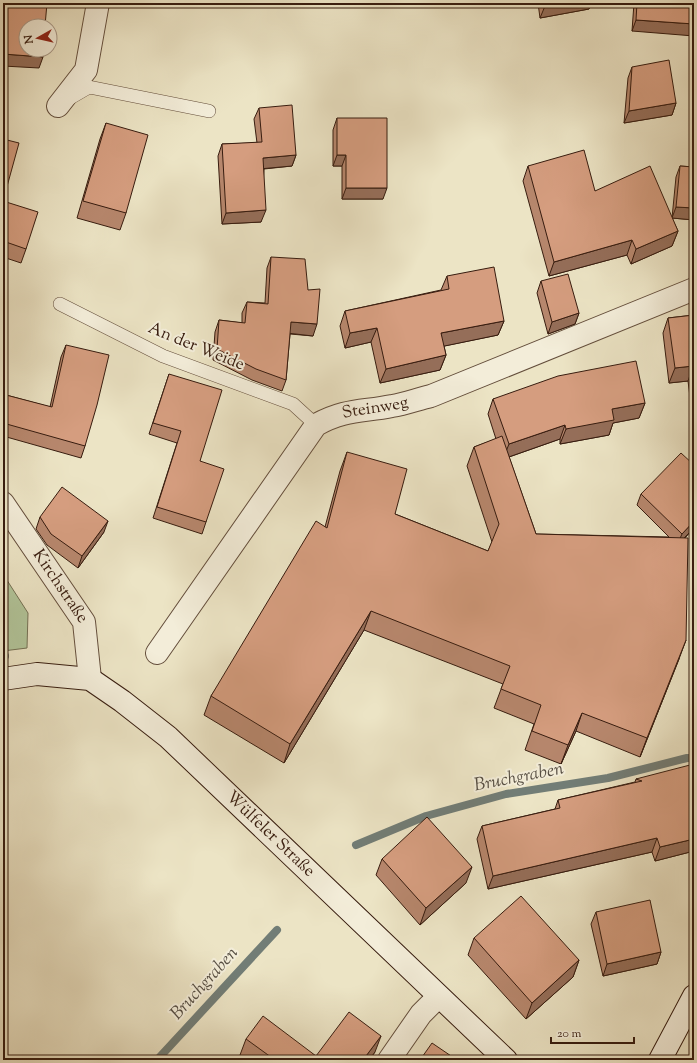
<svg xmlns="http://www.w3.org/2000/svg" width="697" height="1063" viewBox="0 0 697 1063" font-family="'Sorts Mill Goudy',serif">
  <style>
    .green { fill: #b2c59a; stroke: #747054 }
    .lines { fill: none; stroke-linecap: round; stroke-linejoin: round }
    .stream { stroke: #727d76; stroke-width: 8 }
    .lane-casing { stroke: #644e3c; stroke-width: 14 }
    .street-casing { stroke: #644e3c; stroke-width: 24 }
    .secondary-casing { stroke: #371c0f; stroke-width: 24 }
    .lane { stroke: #f3edd9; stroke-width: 13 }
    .street { stroke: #f3edd9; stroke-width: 22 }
    .secondary { stroke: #f3edd9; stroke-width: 22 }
    .wall { fill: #b7876d; stroke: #371c0f }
    .shaded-wall { fill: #956e59; stroke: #371c0f }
    .building { fill: #d59d7f; stroke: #371c0f }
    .labels { text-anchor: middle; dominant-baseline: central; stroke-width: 4; stroke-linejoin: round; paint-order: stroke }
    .street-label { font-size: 17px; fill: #371c0f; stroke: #f3edd9 }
    .water-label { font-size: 18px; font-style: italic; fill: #554d42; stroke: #f3edd9 }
  </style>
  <rect width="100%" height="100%" fill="#ece4c5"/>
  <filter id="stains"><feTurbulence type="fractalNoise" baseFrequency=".005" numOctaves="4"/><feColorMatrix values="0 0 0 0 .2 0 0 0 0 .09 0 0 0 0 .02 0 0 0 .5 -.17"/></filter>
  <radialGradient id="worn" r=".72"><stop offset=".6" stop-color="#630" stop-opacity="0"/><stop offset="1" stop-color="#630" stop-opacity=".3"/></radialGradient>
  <path class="green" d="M3 574 28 613 27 648 3 651Z"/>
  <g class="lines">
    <g class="stream">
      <path d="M3 656H5"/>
      <path d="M356 845 426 816 506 794 608 778 687 758H694"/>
      <path d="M157 1060 277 930"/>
    </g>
    <defs>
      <g id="lane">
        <path d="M70 98 89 87 209 111"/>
        <path d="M60 304 163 356 293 404 316 425"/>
      </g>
      <g id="street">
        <path d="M58 106 86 70 98 3"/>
        <path id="s1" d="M3 503 84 622 90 679"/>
        <path id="s2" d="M157 653 316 425C345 409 362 412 392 406 405 404 418 399 431 396L694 289"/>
        <path d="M389 1060 421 1014 438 997"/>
      </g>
      <g id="secondary">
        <path id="s3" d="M3 679 37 674 90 679 122 701 168 737 506 1060"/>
        <path d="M660 1060 694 996"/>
      </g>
    </defs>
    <use href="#lane" class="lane-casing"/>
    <use href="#street" class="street-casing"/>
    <use href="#secondary" class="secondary-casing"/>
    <use href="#lane" class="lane"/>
    <use href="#street" class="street"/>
    <use href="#secondary" class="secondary"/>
  </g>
  <g class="wall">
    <path d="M538 3H591L589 9 540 18Z"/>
    <path d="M634 3H694L632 31Z"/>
    <path d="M632 67 676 103 672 115 624 123 628 78Z"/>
    <path d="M259 108 296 155 292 166 264 169 261 222 222 224 218 156 222 144 257 143 254 119Z"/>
    <path d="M337 118 383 199H342V166H333V130Z"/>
    <path d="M106 123 126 213 120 230 77 218 100 139Z"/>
    <path d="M3 139V201L26 249 21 263 3 257Z"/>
    <path d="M528 166 595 191 672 218 676 177 680 166 694 167V220L672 218 678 231 672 246 631 264 627 255 549 276 523 181Z"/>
    <path d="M271 257 308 290 313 336 290 334 286 380 282 391 252 380 213 360 215 332 219 320 242 323V313L247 302 265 303 267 268Z"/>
    <path d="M447 276 504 321 498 335 444 346 446 355 440 370 380 383 371 342 345 348 340 326 345 311 441 290Z"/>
    <path d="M541 281 579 313 575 324 548 334 537 293Z"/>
    <path d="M694 315V429L688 381 669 383 663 333 668 318Z"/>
    <path d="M66 345 85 446 81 458 3 436V404L6 395 50 407 61 357Z"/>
    <path d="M169 374 200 461 206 522 202 534 153 518 177 443 149 434Z"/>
    <path d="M493 399 645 403 639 418 613 423 609 435 560 444V439L509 457 536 534 669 537 637 505 641 494 694 465V528L685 538 679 659 640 757 576 731 561 764 525 750 534 724 494 708 503 684 364 630 284 763 204 715 211 696 325 527 340 471 347 452 395 514 488 551 492 542 467 466 474 447 496 439 488 414Z"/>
    <path d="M40 517 104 532 78 568 47 545 36 529Z"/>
    <path d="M636 779 694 782V851L655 861 652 852 488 889 477 839 482 826 555 809 558 800 635 782Z"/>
    <path d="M382 859 466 883 420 925 376 875Z"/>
    <path d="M596 912 661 952 657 964 603 976 591 924Z"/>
    <path d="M474 938 579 960 573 977 526 1019 468 955Z"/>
    <path d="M246 1039 316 1056 375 1052 369 1060H247L240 1055Z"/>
  </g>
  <g class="shaded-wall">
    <path d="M563 3H591L589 9 540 18 545 6Z"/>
    <path d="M636 20 694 24V36L632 31Z"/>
    <path d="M3 54 43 57 39 68 3 66Z"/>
    <path d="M676 103 672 115 624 123 629 111Z"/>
    <path d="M296 155 292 166 259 169 263 158Z"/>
    <path d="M337 155H346L342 166H333Z"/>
    <path d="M346 188H387L383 199H342Z"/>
    <path d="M676 207 694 208V220L672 218Z"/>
    <path d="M266 210 261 222 222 224 226 213Z"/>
    <path d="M678 231 672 246 631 264 636 249Z"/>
    <path d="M632 240 627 255 549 276 554 262Z"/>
    <path d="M579 313 575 324 548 334 552 322Z"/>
    <path d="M504 321 498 335 435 348 441 333Z"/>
    <path d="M291 322 317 324 313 336 287 333Z"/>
    <path d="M377 328 371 342 345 348 350 333Z"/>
    <path d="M446 355 440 370 380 383 386 369Z"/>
    <path d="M693 366 688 381 669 383 675 368Z"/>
    <path d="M645 403 639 418 613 423 609 435 560 444 566 429 612 409Z"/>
    <path d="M565 425 560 439 503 459 509 444Z"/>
    <path d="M108 521 104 532 78 568 82 556Z"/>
    <path d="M694 521V528L677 545 682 534Z"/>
    <path d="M371 611 364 630 284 763 290 744Z"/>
    <path d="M686 640 679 659 640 757 647 738Z"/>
    <path d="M582 713 576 731 561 764 568 745Z"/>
    <path d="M657 838 652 852 488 889 493 876Z"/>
    <path d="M694 839V851L655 861 660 847Z"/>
    <path d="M472 867 466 883 420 925 426 908Z"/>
    <path d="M661 952 657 964 603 976 607 964Z"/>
    <path d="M579 960 573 977 526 1019 532 1003Z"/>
    <path d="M381 1036 375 1052 369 1060H363Z"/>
  </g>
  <g class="building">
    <path d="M3 3H47L45 26H26V50H44L43 57 3 54Z"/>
    <path d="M544 3H563L545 6Z"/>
    <path d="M637 3H694V24L636 20Z"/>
    <path d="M669 60 676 103 629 111 632 67Z"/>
    <path d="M292 105 296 155 263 158 266 210 226 213 222 144 262 142 259 108Z"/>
    <path d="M337 118H387V188H346V155H337Z"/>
    <path d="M106 123 148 135 126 213 83 201Z"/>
    <path d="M3 139 19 143 3 201 38 212 26 249 3 241Z"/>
    <path d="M584 150 595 191 650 166 678 231 636 249 632 240 554 262 528 166Z"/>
    <path d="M680 166 694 167V208L676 207Z"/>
    <path d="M271 257 305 259 308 290 320 289 317 324 291 322 286 380 256 369 217 349 219 320 245 323 247 302 268 304Z"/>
    <path d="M494 267 504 321 441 333 446 355 386 369 377 328 350 333 345 311 449 289 447 276Z"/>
    <path d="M568 274 579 313 552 322 541 281Z"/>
    <path d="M694 315V374L693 366 675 368 668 318Z"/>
    <path d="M66 345 109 355 97 405 85 446 3 423V407L6 395 52 407Z"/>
    <path d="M636 361 645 403 612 409 614 420 566 429 565 425 509 444 493 399 558 376Z"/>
    <path d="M169 374 222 390 200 461 224 469 206 522 157 507 181 431 153 423Z"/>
    <path d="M502 436 536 534 688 538 686 640 647 738 582 713 568 745 532 731 541 705 501 689 510 666 371 611 290 744 211 696 316 521 327 528 347 452 407 469 395 514 488 551 499 524 474 447Z"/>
    <path d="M681 453 694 465V521L682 534 641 494Z"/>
    <path d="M62 487 108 521 82 556 51 534 40 517Z"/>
    <path d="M690 765 694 782V839L660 847 657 838 493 876 482 826 560 808 558 800 642 781 636 779Z"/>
    <path d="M427 817 472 867 426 908 382 859Z"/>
    <path d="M521 896 579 960 532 1003 474 938Z"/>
    <path d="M650 900 661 952 607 964 596 912Z"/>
    <path d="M349 1012 381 1036 363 1060H275L246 1039 263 1016 316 1056Z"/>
    <path d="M432 1043 457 1060H420Z"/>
  </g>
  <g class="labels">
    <g class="street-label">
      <text transform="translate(196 347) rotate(22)">An der Weide</text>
      <text stroke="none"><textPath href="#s2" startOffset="340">Steinweg</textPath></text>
      <text stroke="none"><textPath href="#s1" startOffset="101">Kirchstraße</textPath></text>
      <text stroke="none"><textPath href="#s3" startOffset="326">Wülfeler Straße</textPath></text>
    </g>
    <g class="water-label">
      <text transform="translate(519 778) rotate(-11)">Bruchgraben</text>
      <text transform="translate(205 984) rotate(-48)">Bruchgraben</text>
    </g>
  </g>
  <rect width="697" height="1063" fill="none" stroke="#ece4c5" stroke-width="16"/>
  <rect x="4" y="4" width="689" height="1055" fill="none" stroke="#371c0f" stroke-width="2"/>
  <rect x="8" y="8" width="681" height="1047" fill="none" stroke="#371c0f"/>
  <g transform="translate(38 38) rotate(262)"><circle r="19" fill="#f3edd9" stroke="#a89988"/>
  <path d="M0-3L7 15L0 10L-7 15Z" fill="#8f2418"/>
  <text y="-6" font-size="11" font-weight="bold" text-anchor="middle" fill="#371c0f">N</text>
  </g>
  <path d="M551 1037v6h83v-6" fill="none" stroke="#371c0f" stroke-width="2"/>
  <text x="557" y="1037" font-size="12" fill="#371c0f" stroke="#f3edd9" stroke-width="3" paint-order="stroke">20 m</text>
  <rect width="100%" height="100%" filter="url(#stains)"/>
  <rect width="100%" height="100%" fill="url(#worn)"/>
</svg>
